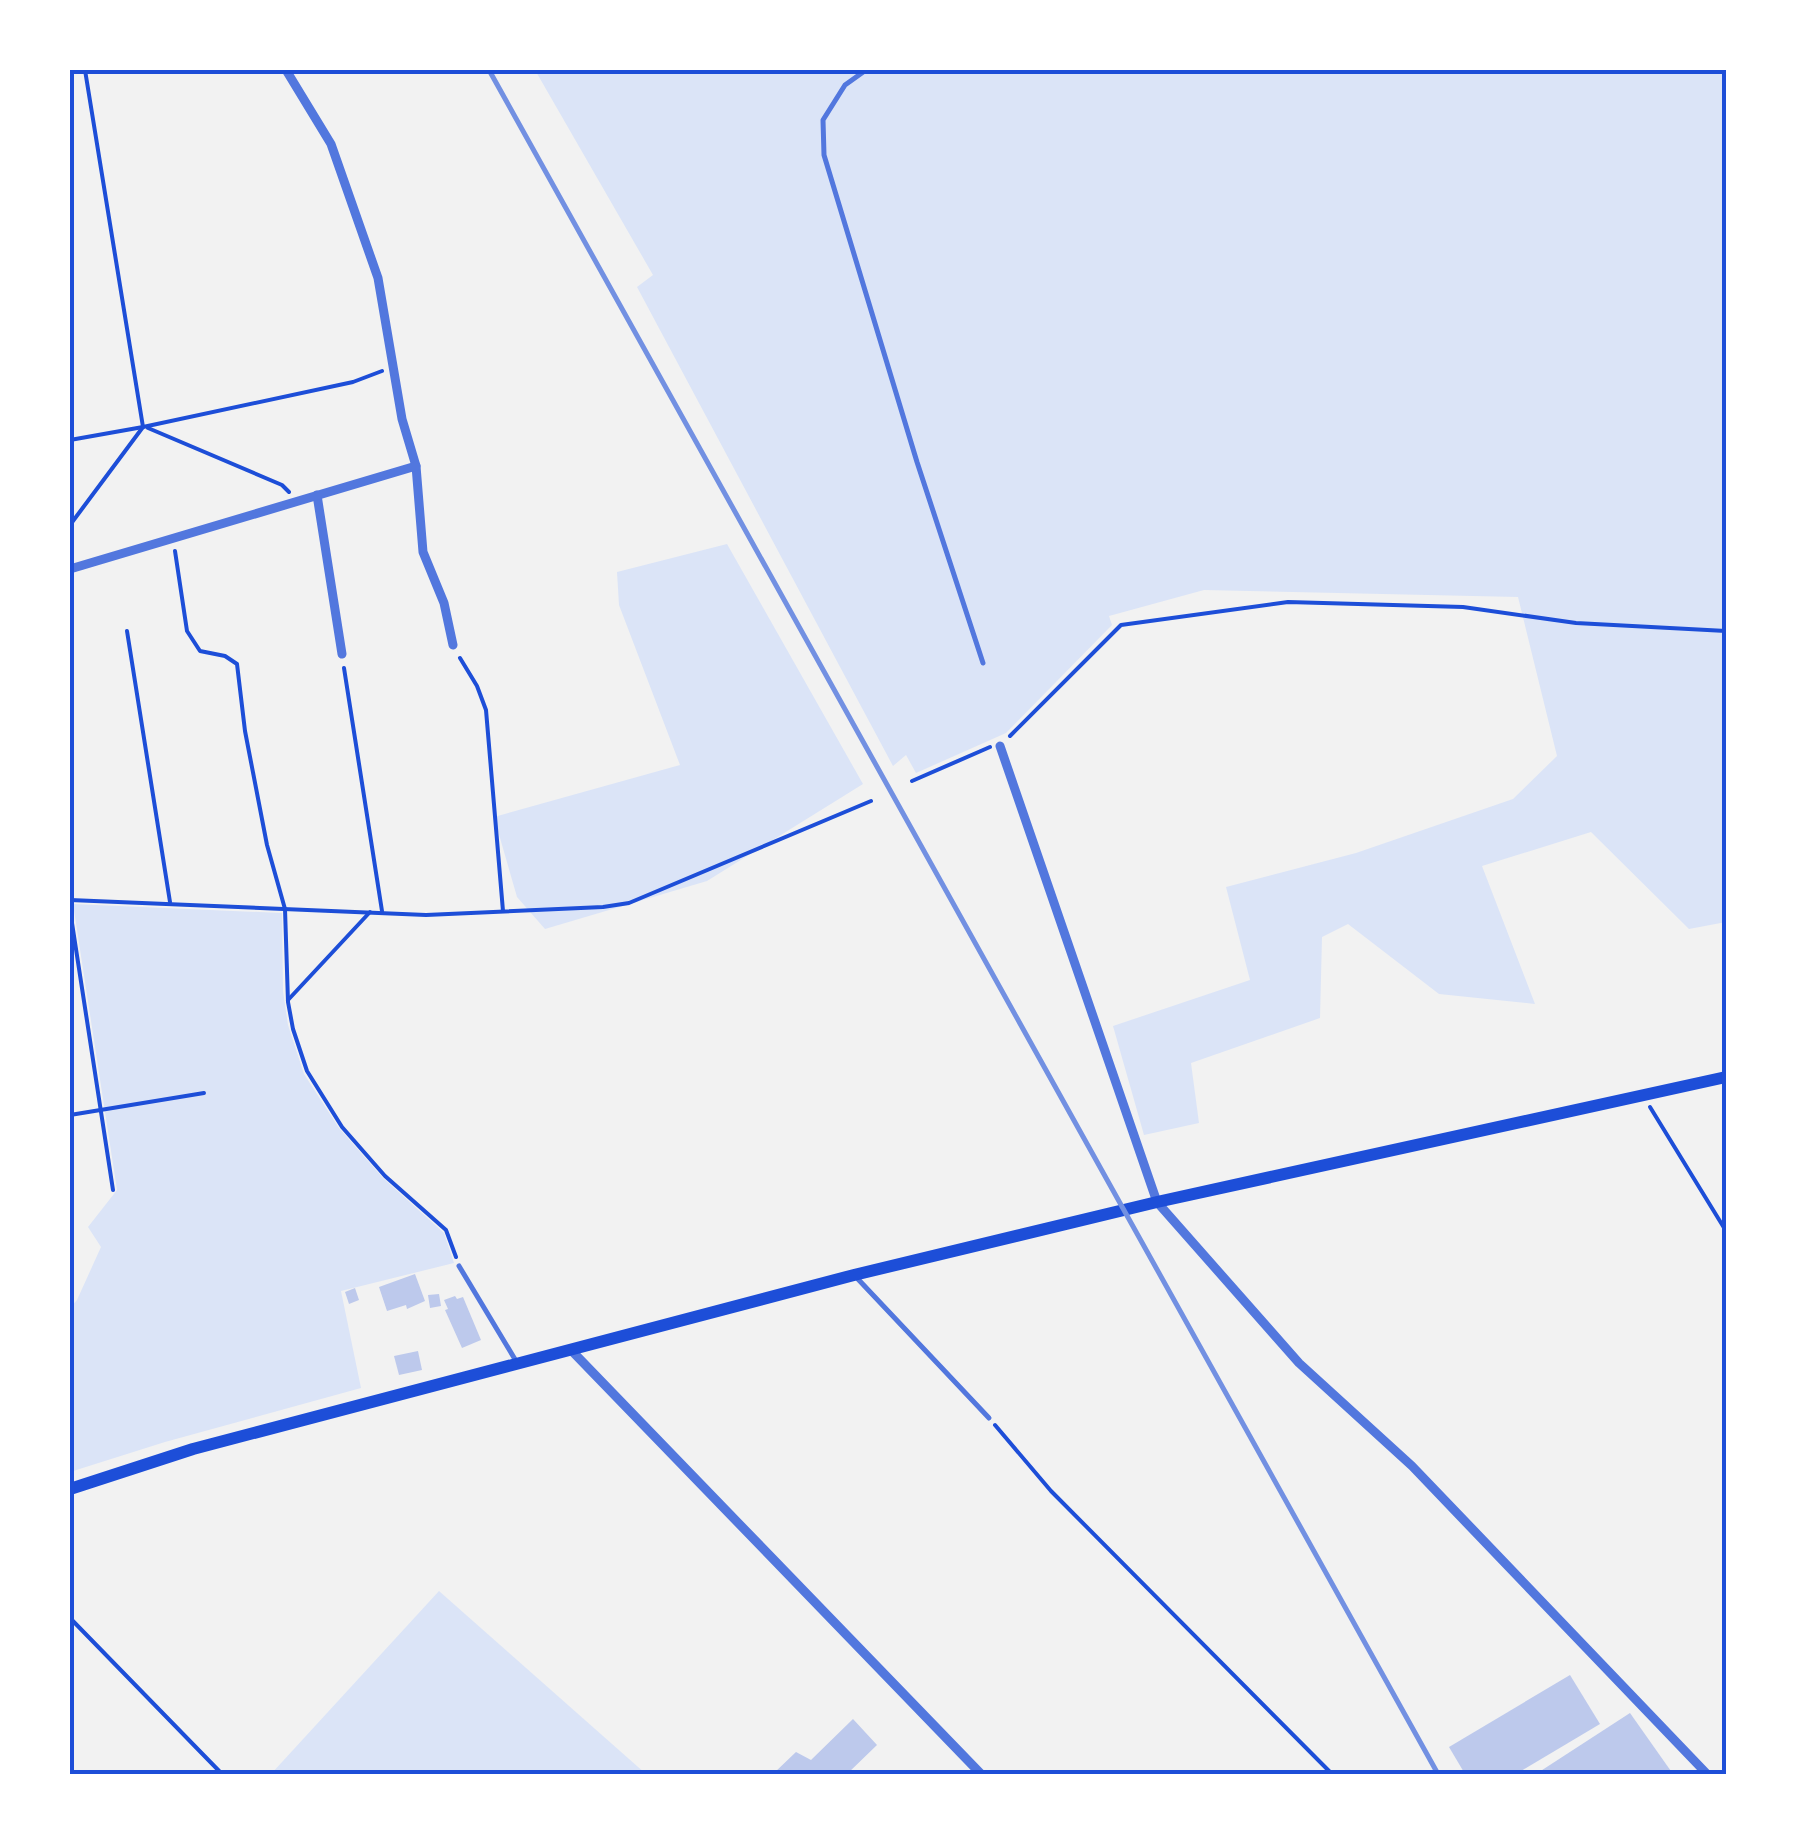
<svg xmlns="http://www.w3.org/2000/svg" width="1796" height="1844" viewBox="0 0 1796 1844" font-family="'Public Sans',sans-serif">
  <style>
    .green { fill: #dbe4f7 }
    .building { fill: #bdc9ec }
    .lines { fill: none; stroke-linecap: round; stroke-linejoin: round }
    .path { stroke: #1d4ed8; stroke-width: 4 }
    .service { stroke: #5277de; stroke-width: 5 }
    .minor { stroke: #5277de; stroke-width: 9 }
    .secondary { stroke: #1d4ed8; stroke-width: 12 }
    .rail { stroke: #7290e2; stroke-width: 5 }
    .neatline { fill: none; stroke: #1d4ed8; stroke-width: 4 }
  </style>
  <rect width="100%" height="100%" fill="#f2f2f2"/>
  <g class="green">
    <path d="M535 70H1726V922L1689 929 1591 832 1482 866 1535 1004 1439 994 1348 924 1322 937 1320 1018 1191 1063 1199 1123 1144 1135 1113 1026 1250 980 1226 887 1356 853 1513 799 1557 756 1518 597 1204 590 1109 616 1112 625 1006 733 916 773 906 755 893 766 637 287 653 275Z"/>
    <path d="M727 544 863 784 707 881 545 929 517 897 494 817 680 765 619 605 617 572Z"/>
    <path d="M73 904 282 913 283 991 288 1025 304 1074 339 1128 383 1178 444 1233 454 1263 341 1291 361 1388 165 1442 70 1472V1308L77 1300 101 1247 88 1227 117 1190Z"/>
    <path d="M439 1591 646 1774H271Z"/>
  </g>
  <g class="building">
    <path d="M415 1274 425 1301 407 1309 406 1305 387 1311 379 1287Z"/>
    <path d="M355 1288 359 1300 349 1304 345 1292Z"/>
    <path d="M439 1294 441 1306 430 1308 428 1295Z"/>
    <path d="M455 1296 457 1299 463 1297 481 1340 462 1348 445 1310 448 1309 444 1300Z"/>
    <path d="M418 1351 422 1370 399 1375 394 1356Z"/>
    <path d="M1570 1675 1600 1724 1516 1774H1465L1449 1747Z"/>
    <path d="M1630 1713 1673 1774H1536Z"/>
    <path d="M853 1719 877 1745 847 1774H773L796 1752 811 1760Z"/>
  </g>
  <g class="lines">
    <g class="path">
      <path d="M148 428 282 485 289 492"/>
      <path d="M70 440 143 427 353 382 382 371"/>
      <path d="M70 525 143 427 85 70"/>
      <path d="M175 551 187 631 200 651 225 656 237 664 245 731 267 845 285 909 288 1002 293 1029 307 1071 342 1127 385 1176 446 1230 456 1257"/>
      <path d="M127 631 170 902"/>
      <path d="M460 658 477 686 486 710 503 911"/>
      <path d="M344 668 382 911"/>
      <path d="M1010 736 1121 625 1288 602 1463 607 1576 623 1726 631"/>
      <path d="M912 781 990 747"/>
      <path d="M70 900 426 915 603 907 629 903 871 801"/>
      <path d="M70 910 113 1190"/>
      <path d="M288 1000 370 912"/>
      <path d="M1650 1107 1726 1231"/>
      <path d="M70 1115 204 1093"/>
      <path d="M995 1425 1051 1491 1332 1774"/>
      <path d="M70 1618 222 1774"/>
    </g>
    <g class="service">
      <path d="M866 70 845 85 823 120 824 155 917 462 983 663"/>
      <path d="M459 1266 516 1361"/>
      <path d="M856 1277 989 1418"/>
    </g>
    <g class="minor">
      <path d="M286 70 331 144 378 278 402 419 416 466 423 552 444 603 453 645"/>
      <path d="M317 495 342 654"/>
      <path d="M70 569 416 466"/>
      <path d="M1000 746 1157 1202 1299 1363 1412 1466 1707 1774"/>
      <path d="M571 1350 981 1774"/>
    </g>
    <path class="secondary" d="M70 1489 193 1449 854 1275 1157 1202 1726 1077"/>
    <path class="rail" d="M489 70 1438 1774"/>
  </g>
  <rect width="1796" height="1844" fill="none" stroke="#ffffff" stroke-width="145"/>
  <rect x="72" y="72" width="1652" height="1700" class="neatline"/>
</svg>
